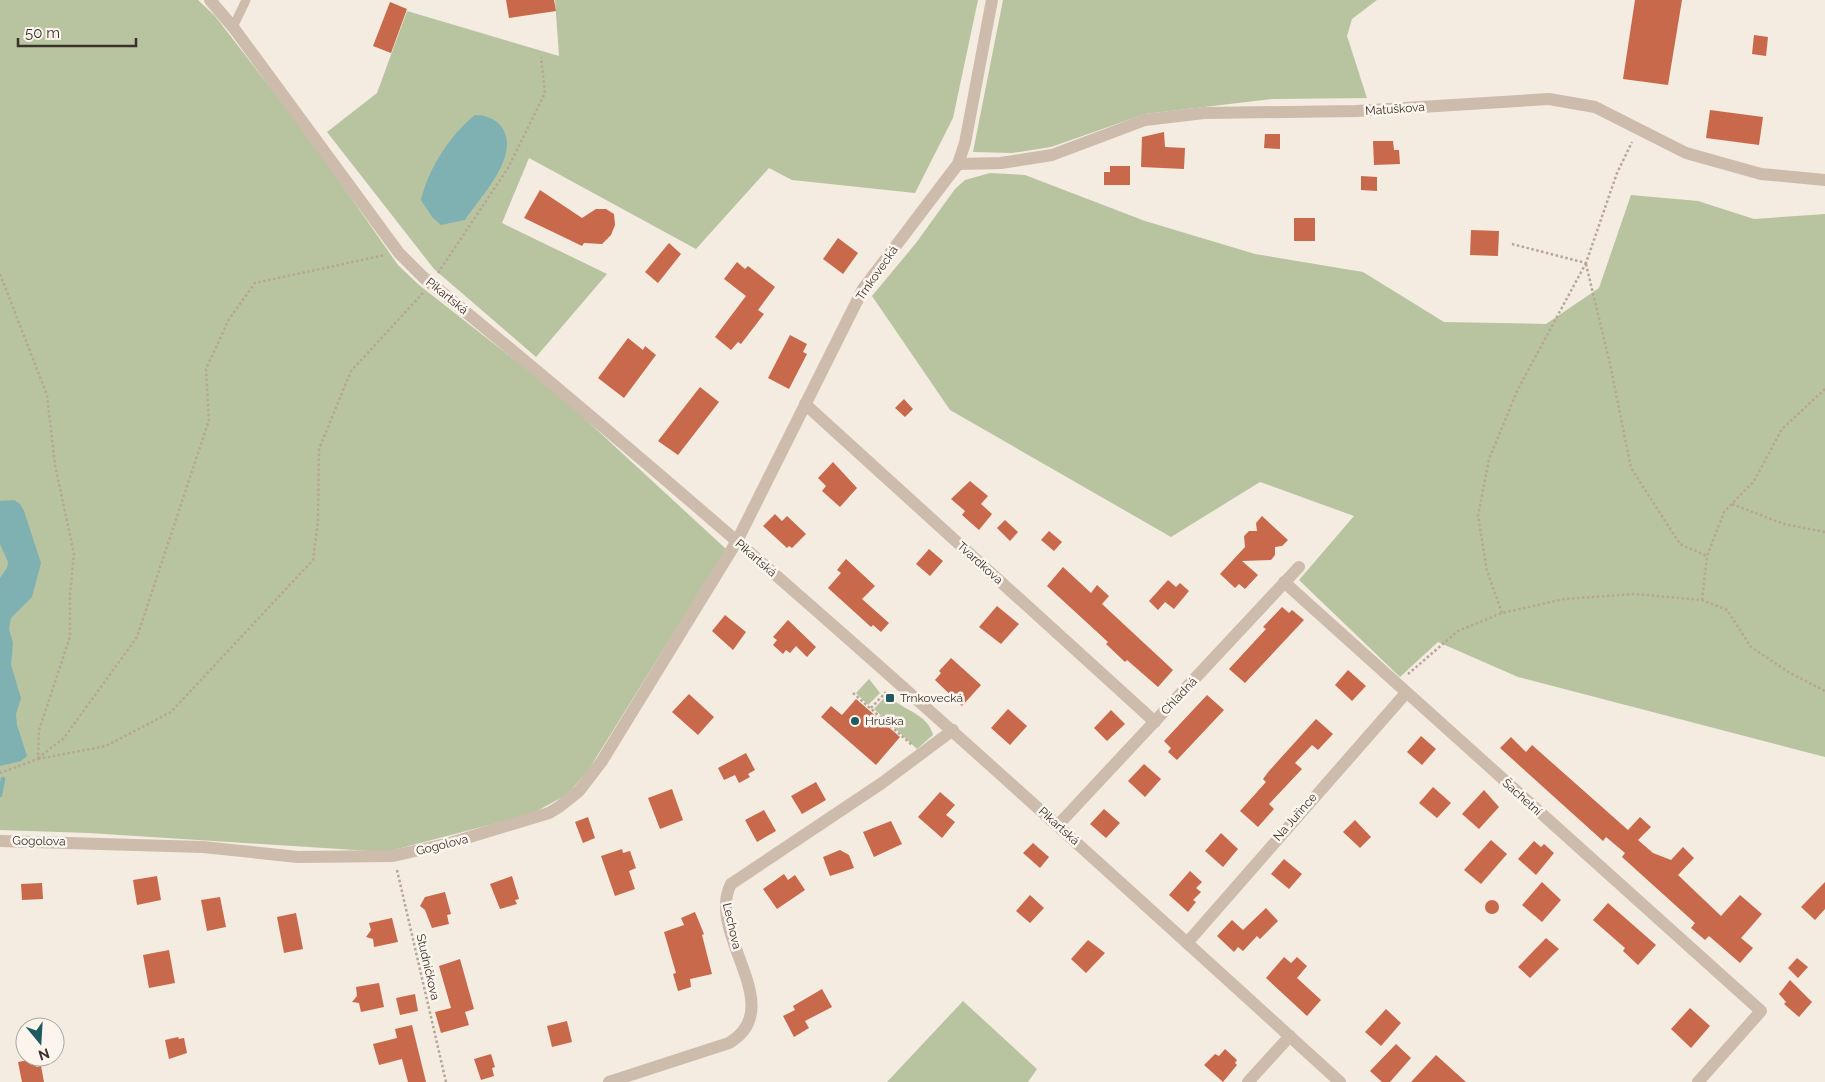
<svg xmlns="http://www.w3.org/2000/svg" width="1825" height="1082" viewBox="0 0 1825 1082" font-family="Raleway,sans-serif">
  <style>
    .green { fill: #b8c4a0 }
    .water { fill: #7fb0b2 }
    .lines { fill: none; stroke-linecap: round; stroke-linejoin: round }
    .stream { stroke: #7fb0b2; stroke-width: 4.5 }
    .building { fill: #c8694b }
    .path { stroke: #b9a596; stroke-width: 2.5; stroke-dasharray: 2.5 2.5; stroke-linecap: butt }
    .service { stroke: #cdbbac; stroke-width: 9 }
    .minor { stroke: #cdbbac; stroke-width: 12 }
    .poi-dot { fill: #1f5a5e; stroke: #fbf5ee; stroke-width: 2 }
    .labels { text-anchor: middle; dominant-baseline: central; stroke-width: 5; stroke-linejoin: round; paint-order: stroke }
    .street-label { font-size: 12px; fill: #3b302b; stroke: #fbf5ee }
    .poi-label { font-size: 12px; fill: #3b302b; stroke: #fbf5ee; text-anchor: start }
  </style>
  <rect width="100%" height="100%" fill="#f4ebe1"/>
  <g class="green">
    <path d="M0 0H198L215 16 310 139 398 265 419 285 557 393 726 549 589 769 568 794 537 811 516 818 386 852 89 833 0 830Z"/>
    <path d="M555 0H978L953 118 915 193 792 180 769 168 696 249 529 158 502 223 607 274 536 357 434 269 327 132 377 93 407 11 559 56Z"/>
    <path d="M1003 0H1377L1352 19 1347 36 1367 98 1273 99 1145 114 1051 147 1012 153 973 152Z"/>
    <path d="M990 173 1025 175 1145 221 1255 254 1363 272 1444 322 1546 324 1599 288 1631 195 1698 201 1754 219 1825 214V757L1518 677 1438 642 1400 677 1299 580 1354 516 1260 482 1171 537 950 410 872 296 916 243 955 189 965 180Z"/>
    <path d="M869 679 880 693 868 705 856 693Z"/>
    <path d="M885 697 891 703 896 702C910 712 928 716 933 735L917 749 874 709Z"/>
    <path d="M963 1001 1037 1069 1028 1082H887Z"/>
  </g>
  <g class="water">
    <path d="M475 115C484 115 494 118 500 125 524 153 480 197 465 220L441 225 432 217 421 200C429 168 449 136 475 115Z"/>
    <path d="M14 500 20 504 24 511 41 563 32 597 11 618 9 629 13 643 11 665 21 698 16 714 17 725 27 756 21 761 0 766V578L7 568 8 562 0 544V501Z"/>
  </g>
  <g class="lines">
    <path class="stream" d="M0 795 3 779"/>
  </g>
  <g class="building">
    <path d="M506 0H554L556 11 509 18Z"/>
    <path d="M1635 0H1682L1668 85 1623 79Z"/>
    <path d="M390 2 407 9 391 53 373 46Z"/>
    <path d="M1754 35 1768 37 1766 56 1752 54Z"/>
    <path d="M1710 110 1763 117 1759 145 1706 138Z"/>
    <path d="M1164 132 1165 147 1185 148 1184 169 1141 167 1142 137Z"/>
    <path d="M1265 134H1280V149L1264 148Z"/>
    <path d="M1373 141H1393L1394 150H1399L1400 164 1374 165Z"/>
    <path d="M1110 166H1130V185H1104V172H1110Z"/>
    <path d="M1361 176 1377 177V191L1361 190Z"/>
    <path d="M540 190 582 218 596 209H606L614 214 615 225 611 235 602 244 584 243 582 246 524 218Z"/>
    <rect x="1294" y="218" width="21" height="23"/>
    <path d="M1471 230 1499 231 1498 256 1470 255Z"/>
    <path d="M838 238 858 253 843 274 823 259Z"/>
    <path d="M669 243 681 254 658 283 645 272Z"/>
    <path d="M737 262 745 269 748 266 775 287 758 310 764 314 741 344 738 342 731 350 715 337 746 296 724 279Z"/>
    <path d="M790 335 807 344 803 352 807 354 789 389 768 378Z"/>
    <path d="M628 338 643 350 645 346 656 355 624 398 598 378Z"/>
    <path d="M700 387 719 402 678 455 658 441Z"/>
    <path d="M904 399 913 409 905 417 895 408Z"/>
    <path d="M833 462 857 488 840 507 822 491 826 486 818 478Z"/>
    <path d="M970 481 988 496 981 504 992 514 979 530 962 515 965 511 951 499Z"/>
    <path d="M775 514 782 521 787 516 806 534 792 548 789 546 787 548 763 526Z"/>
    <path d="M1262 516 1288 540 1282 546 1275 547V555L1271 560 1242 561 1258 575 1245 589 1239 584 1235 588 1220 574 1245 547 1244 536 1249 531H1257L1256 523Z"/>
    <path d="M1005 520 1018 532 1010 541 997 528Z"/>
    <path d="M1049 531 1062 542 1054 551 1041 540Z"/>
    <path d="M929 549 943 561 930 576 916 564Z"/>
    <path d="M846 559 875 586 862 599 889 623 881 632 873 625 871 627 828 588 841 573 837 570Z"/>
    <path d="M1063 567 1091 593 1097 585 1109 596 1102 604 1173 670 1158 687 1127 660 1125 662 1106 644 1108 642 1047 586Z"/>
    <path d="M1168 580 1176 587 1180 583 1189 591 1174 609 1165 602 1158 610 1149 601Z"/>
    <path d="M997 606 1019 624 1001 644 979 627Z"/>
    <path d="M1282 607 1289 613 1292 610 1304 620 1245 683 1229 669 1266 629 1263 627Z"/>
    <path d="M725 615 746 632 733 650 712 631Z"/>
    <path d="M788 620 816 647 807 657 796 646 790 653 786 650 783 654 773 645 777 640 773 637Z"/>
    <path d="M951 658 981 685 962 706 935 680 941 673 939 671Z"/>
    <path d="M1348 670 1366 686 1352 701 1335 685Z"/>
    <path d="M689 694 714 717 698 735 672 712Z"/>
    <path d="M1207 695 1224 710 1177 760 1168 752 1171 748 1164 741Z"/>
    <path d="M856 699 900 737 876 765 821 717 831 706 842 715Z"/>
    <path d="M1008 709 1027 726 1010 745 991 728Z"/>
    <path d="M1111 710 1125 724 1107 741 1094 728Z"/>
    <path d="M1316 719 1333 734 1318 750 1312 745 1295 763 1302 769 1269 804 1274 809 1258 827 1240 811 1266 782 1263 779 1269 771Z"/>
    <path d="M1421 736 1436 749 1422 765 1407 752Z"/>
    <path d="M1511 737 1526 752 1532 745 1628 830 1640 817 1651 827 1638 840 1653 853 1671 860 1683 847 1694 858 1678 875 1721 916 1740 895 1762 914 1741 938 1753 948 1740 963 1709 936 1705 940 1691 928 1695 923 1622 857 1625 853 1606 837 1603 841 1500 748Z"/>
    <path d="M746 753 755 770 748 774 750 777 739 783 735 775 724 780 718 768Z"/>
    <path d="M1144 764 1161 779 1145 797 1128 781Z"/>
    <path d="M816 782 826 800 802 814 791 796Z"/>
    <path d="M1433 787 1451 803 1437 818 1419 803Z"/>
    <path d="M672 789 683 820 660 829 648 798Z"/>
    <path d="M1484 790 1499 807 1479 829 1462 814Z"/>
    <path d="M940 792 955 805 946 815 955 822 942 838 918 817Z"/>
    <path d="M1104 809 1120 823 1106 838 1090 824Z"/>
    <path d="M764 810 776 831 757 842 745 820Z"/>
    <path d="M588 817 595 838 583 843 575 822Z"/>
    <path d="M1355 820 1371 837 1360 848 1343 832Z"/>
    <path d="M891 821 902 844 874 857 863 832Z"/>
    <path d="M1221 833 1238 849 1223 867 1205 851Z"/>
    <path d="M1491 840 1507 854 1481 884 1464 870Z"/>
    <path d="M1534 841 1541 847 1544 844 1554 853 1536 875 1518 859Z"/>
    <path d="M1033 843 1049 857 1040 868 1023 853Z"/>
    <path d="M622 849 623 853 630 851 636 868 629 871 635 889 615 896 601 856Z"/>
    <path d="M840 850 849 855 854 868 830 876 823 857Z"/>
    <path d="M1284 859 1302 874 1289 889 1271 874Z"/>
    <path d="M1190 871 1202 882 1196 888 1201 892 1193 900 1196 902 1188 912 1169 895Z"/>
    <path d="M784 874 788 880 795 875 805 890 777 909 763 889Z"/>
    <path d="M157 876 161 900 137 905 133 880Z"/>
    <path d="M512 876 519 899 515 900 517 904 500 909 490 884Z"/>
    <path d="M1542 882 1561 900 1542 922 1522 905Z"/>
    <path d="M1825 882V909L1815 920 1801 907Z"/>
    <path d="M42 883 43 899 22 900 21 884Z"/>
    <path d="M445 892 451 914 447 915 449 924 432 928 425 910 420 906 425 897Z"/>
    <path d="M1030 895 1044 908 1030 923 1016 911Z"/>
    <path d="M220 897 226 927 207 931 201 900Z"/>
    <circle cx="1492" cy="907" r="7"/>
    <path d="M1608 903 1656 945 1638 965 1623 951 1625 948 1593 920Z"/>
    <path d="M1266 908 1278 921 1260 939 1257 936 1243 951 1238 947 1234 952 1217 936 1232 920 1243 930Z"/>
    <path d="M695 912 704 934 702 935 712 974 690 979 691 987 678 991 673 974 676 973 664 932 684 925 681 918Z"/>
    <path d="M296 913 303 949 284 953 277 917Z"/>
    <path d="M392 918 398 942 374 947 373 939 366 937 371 930 369 923Z"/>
    <path d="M1546 938 1559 949 1530 978 1518 967Z"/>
    <path d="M1088 940 1105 953 1086 973 1071 959Z"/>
    <path d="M169 950 175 983 149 988 143 955Z"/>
    <path d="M1284 957 1291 963 1297 957 1307 966 1297 978 1321 1000 1307 1016 1266 978Z"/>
    <path d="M1797 958 1808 967 1798 978 1788 968Z"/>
    <path d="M460 959 474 1009 465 1012 469 1025 441 1033 435 1012 451 1008 439 966Z"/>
    <path d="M1790 980 1812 1002 1799 1017 1784 1004 1786 1002 1779 994Z"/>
    <path d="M379 983 384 1007 361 1012 359 1003 352 1002 357 996 356 987Z"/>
    <path d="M822 989 832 1007 805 1021 809 1028 794 1037 783 1016 795 1010 793 1006Z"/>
    <path d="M415 994 418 1011 400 1015 396 998Z"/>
    <path d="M1690 1008 1710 1026 1691 1048 1671 1029Z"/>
    <path d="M1386 1009 1401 1023 1381 1046 1365 1032Z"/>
    <path d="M567 1021 572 1042 552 1047 547 1026Z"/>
    <path d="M412 1025 426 1082H408L402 1059 379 1065 373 1044 397 1038 395 1029Z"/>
    <path d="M178 1037 179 1039 184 1038 187 1053 169 1059 165 1040Z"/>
    <path d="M1396 1044 1411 1058 1390 1082H1382L1370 1071Z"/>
    <path d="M1225 1049 1237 1060 1235 1063 1237 1065 1223 1082 1204 1065 1215 1054 1219 1056Z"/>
    <path d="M491 1054 495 1067 492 1068 494 1076 481 1080 474 1059Z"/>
    <path d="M1436 1055 1466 1082H1411Z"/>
    <path d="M34 1059 36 1067 41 1066 44 1082H22L18 1062Z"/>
  </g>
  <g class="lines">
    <g class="path">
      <path d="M1512 244 1586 263 1617 173 1632 142"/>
      <path d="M1586 264 1610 364 1631 468 1680 544 1707 556"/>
      <path d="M438 273 508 168 545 93 541 57"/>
      <path d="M0 274 47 395 55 465 74 554 70 594V637L39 730 38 759 0 773"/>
      <path d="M1732 504 1784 524 1825 532"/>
      <path d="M1702 600 1707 556 1724 512 1754 481 1782 429 1825 389"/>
      <path d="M1502 613 1487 571 1478 516 1489 459 1518 389 1586 263"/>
      <path d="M1408 674 1458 631 1502 613 1564 599 1635 594 1702 600 1727 610 1751 647 1790 673 1825 691"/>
      <path d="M853 693 912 745"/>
      <path d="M871 708 886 692"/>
      <path d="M38 758 64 738 137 637 209 420 206 369 229 319 255 283 385 255"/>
      <path d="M38 759 106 746 171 712 313 560 318 521 319 449 351 371 423 293"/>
      <path d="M397 870 446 1082"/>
    </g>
    <path class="service" d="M233 27 246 0"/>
    <g class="minor">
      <path d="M210 0 233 27 399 253 423 277C739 534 1039 808 1340 1082"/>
      <path d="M958 164 1001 163 1052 155 1145 120 1204 113 1356 111 1549 99 1595 107 1686 153 1761 174 1825 180"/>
      <path d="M805 404 1155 722"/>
      <path d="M1284 582 1761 1011 1698 1082"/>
      <path d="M1058 825 1299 567"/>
      <path d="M0 841 203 847 298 857 393 856 450 843 549 813 559 807 579 791 602 761 737 541 863 289 958 164 965 143 992 0"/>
      <path d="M1187 943 1406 693"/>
      <path d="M609 1082 729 1043C790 1007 705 933 731 884L882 783 953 730"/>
      <path d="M1248 1082 1290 1036"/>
    </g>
  </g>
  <g class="poi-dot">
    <rect x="885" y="693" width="10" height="10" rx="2.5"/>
    <circle cx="855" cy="721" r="5"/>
  </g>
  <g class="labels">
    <g class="street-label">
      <text transform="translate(1395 109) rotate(-4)">Matuškova</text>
      <text transform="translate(877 273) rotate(-55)">Trnkovecká</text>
      <text transform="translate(447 296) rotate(39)">Pikartská</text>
      <text transform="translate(756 558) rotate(41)">Pikartská</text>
      <text transform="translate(980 563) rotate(42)">Tvardkova</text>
      <text transform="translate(1179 696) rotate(-47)">Chladná</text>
      <text transform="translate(1522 797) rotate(42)">Šachetní</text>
      <text transform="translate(1295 817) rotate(-49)">Na Juřince</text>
      <text transform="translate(1059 826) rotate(42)">Pikartská</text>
      <text transform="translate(39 841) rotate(1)">Gogolova</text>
      <text transform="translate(442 845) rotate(-14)">Gogolova</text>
      <text transform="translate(732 926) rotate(77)">Lechova</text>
      <text transform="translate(428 967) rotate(77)">Studničkova</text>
    </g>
    <g class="poi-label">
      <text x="900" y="698">Trnkovecká</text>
      <text x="865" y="721">Hruška</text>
    </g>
  </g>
  <g transform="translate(40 1042) rotate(162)"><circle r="24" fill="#fbf5ee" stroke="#aea6a0"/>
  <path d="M0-4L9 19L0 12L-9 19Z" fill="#1f5a5e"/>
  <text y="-8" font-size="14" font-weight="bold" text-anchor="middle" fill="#3b302b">N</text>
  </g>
  <path d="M18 38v8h118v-8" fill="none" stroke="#3b302b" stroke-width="2.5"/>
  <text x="25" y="38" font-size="15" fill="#3b302b" stroke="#fbf5ee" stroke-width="4" paint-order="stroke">50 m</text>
</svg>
